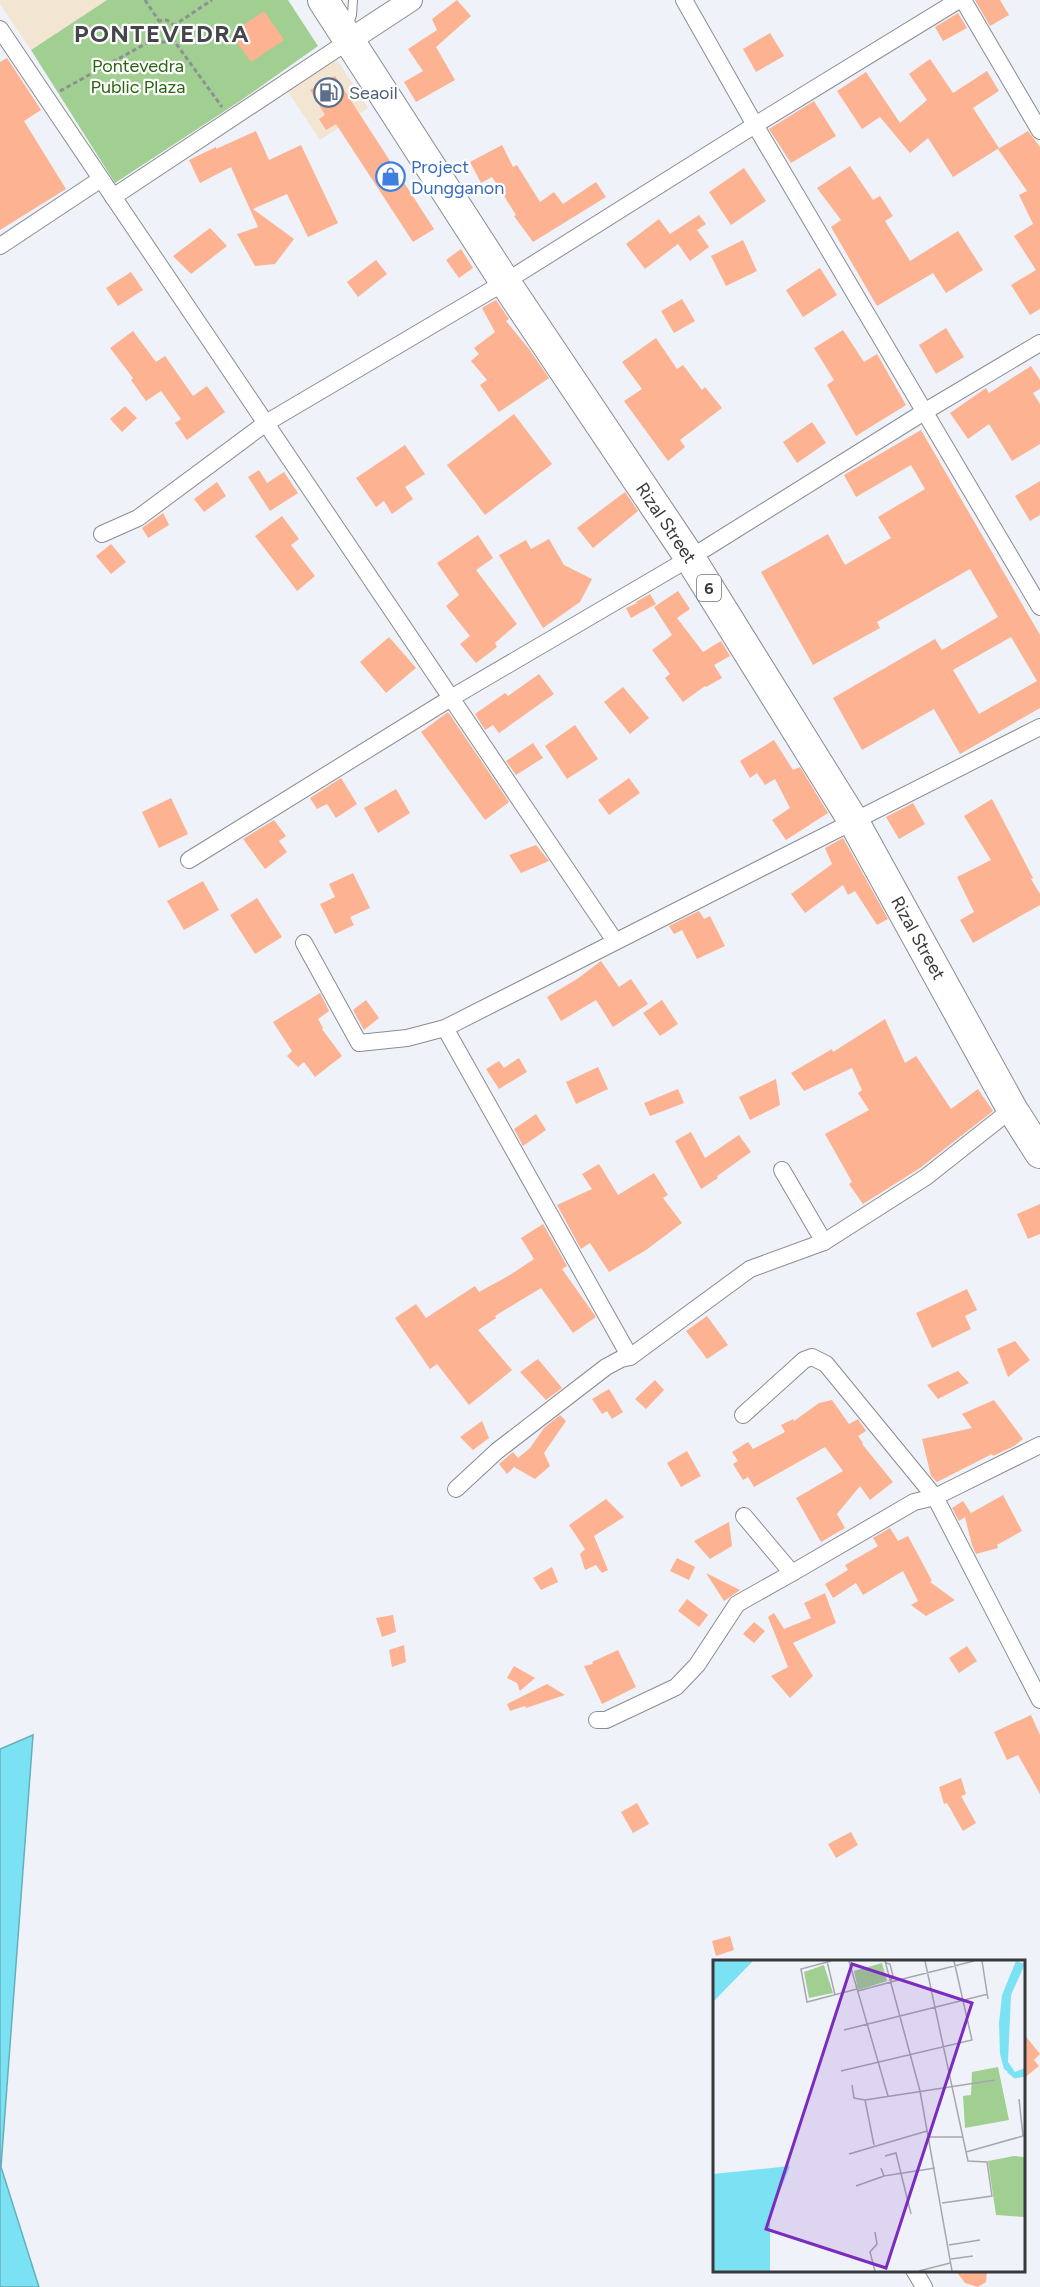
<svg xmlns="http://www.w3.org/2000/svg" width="1040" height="2287" viewBox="0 0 1040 2287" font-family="Figtree,sans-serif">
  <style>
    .commercial { fill: #f2e6d2 }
    .green { fill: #a0cf91 }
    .water { fill: #7ae2f3; stroke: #66afbc; stroke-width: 1.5 }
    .building { fill: #fdb291; fill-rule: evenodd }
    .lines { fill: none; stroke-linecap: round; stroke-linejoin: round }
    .lane-casing { stroke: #8b8c93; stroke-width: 10 }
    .street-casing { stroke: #8b8c93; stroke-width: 18 }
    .secondary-casing { stroke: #8b8c93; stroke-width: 24 }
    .highway-casing { stroke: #8b8c93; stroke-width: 32 }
    .path { stroke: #8e9094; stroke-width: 3; stroke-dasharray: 4.5 3; stroke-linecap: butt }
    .lane { stroke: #fff; stroke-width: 8 }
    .street { stroke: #fff; stroke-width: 16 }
    .secondary { stroke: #fff; stroke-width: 22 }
    .highway { stroke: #fff; stroke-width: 30 }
    .labels { text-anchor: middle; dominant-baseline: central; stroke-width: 4.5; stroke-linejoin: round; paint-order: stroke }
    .shield { fill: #fff; stroke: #747476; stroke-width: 1.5 }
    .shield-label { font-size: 16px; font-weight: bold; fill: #38393b }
    .park-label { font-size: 18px; fill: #2a6510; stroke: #fff }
    .service-label { font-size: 18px; fill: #4e5e75; stroke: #fff; text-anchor: start }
    .shop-label { font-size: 18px; fill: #366cbe; stroke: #fff; text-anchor: start }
    .street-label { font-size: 18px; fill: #38393b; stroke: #fff }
    .district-label { font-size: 24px; font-weight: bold; letter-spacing: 1.5px; fill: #44464c; stroke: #fff }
    .inset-river { fill: none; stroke: #7ae2f3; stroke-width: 3 }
    .inset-road { fill: none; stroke: #a6a8ad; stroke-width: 1.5 }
    .view { fill: #7b2cbf; fill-opacity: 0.15; stroke: #7b2cbf; stroke-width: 3 }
    .inset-edge { fill: none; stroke: #38393b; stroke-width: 3 }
  </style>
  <rect width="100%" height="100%" fill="#f0f2f9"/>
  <g class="commercial">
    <path d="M0 0H107L31 50 0 4Z"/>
    <path d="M336 58 368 108 320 140 287 90Z"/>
  </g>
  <path class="green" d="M107 0H288L318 46 240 101 115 183 31 50Z"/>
  <path class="water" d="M33 1735 1 2167 39 2287H0V1749Z"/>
  <g class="building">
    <path d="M457 0 471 16 436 47 455 80 416 102 404 82 423 71 408 49 437 30 432 19Z"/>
    <path d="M975 0H1000L1009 15 990 26Z"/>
    <path d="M264 11 284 40 251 62 231 34Z"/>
    <path d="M958 13 967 28 943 41 935 27Z"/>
    <path d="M770 33 784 56 756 72 743 49Z"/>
    <path d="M7 58 41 110 24 121 66 189 0 230V62Z"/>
    <path d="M930 59 953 93 987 71 999 91 973 108 999 148 953 177 928 138 910 153 880 117 862 129 837 91 866 72 900 123 927 100 909 74Z"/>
    <path d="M335 76 434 229 413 242 336 124 326 130 319 119 325 115 310 90Z"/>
    <path d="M814 101 836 136 791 163 769 129Z"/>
    <path d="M256 131 269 160 301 145 338 223 308 237 287 194 253 209 294 239 275 264 255 266 237 234 258 227 231 167 200 183 189 160 216 147V149Z"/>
    <path d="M1028 131 1040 147V309L1030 315 1011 285 1036 270 1014 236 1033 224 1019 195 1027 191 998 149Z"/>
    <path d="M502 145 513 167 517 165 540 202 554 192 563 204 596 182 606 197 533 242 514 216 516 215 492 177 481 183 470 162Z"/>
    <path d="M850 166 873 200 880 196 893 216 885 221 910 261 958 231 983 270 946 293 933 273 877 306 831 227 841 220 817 188Z"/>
    <path d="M744 168 766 201 731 225 709 192Z"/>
    <path d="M699 215 706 224 697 230 709 247 690 261 678 244 645 269 626 244 659 219 670 234Z"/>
    <path d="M210 228 227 246 191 274 173 256Z"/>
    <path d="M743 240 757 271 726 286 711 256Z"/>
    <path d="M461 249 473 268 459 278 446 260Z"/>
    <path d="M376 260 387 274 358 297 347 282Z"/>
    <path d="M820 268 837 295 803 317 786 290Z"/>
    <path d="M131 272 143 290 118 306 106 288Z"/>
    <path d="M682 299 695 321 674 333 661 311Z"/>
    <path d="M496 300 509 319 506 321 529 349 549 378 499 412 480 385 487 380 471 361 479 354 474 348 495 332 482 308Z"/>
    <path d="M946 328 964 357 936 374 919 345Z"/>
    <path d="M843 330 864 362 877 354 906 405 856 436 827 385 834 380 814 348Z"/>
    <path d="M133 331 156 362 165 356 193 396 207 386 225 412 187 440 175 423 181 419 161 391 146 401 131 380 133 378 110 348Z"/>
    <path d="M656 338 677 369 683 365 702 390 705 387 722 408 680 440 685 447 668 461 624 401 642 389 622 362Z"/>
    <path d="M1031 366 1040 380V389L1033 393 1040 404V444L1012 461 989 424 968 439 950 413 986 388 989 393Z"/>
    <path d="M125 406 137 418 122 432 110 419Z"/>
    <path d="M514 414 552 464 485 515 447 465Z"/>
    <path d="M812 422 826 443 797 463 783 442Z"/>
    <path d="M921 430 1040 635V708L960 754 934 709 862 750 833 698 935 639 942 650 998 617 970 569 877 622 880 628 813 665 761 572 828 534 845 565 891 538 878 517 925 489 911 465 856 497 844 475ZM1011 637 1037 681 979 714 953 670Z"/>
    <path d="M405 445 425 474 405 487 413 499 392 514 384 501 376 507 356 478Z"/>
    <path d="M259 470 267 483 284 472 298 493 270 511 248 477Z"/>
    <path d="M1040 481V515L1030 521 1015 496Z"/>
    <path d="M217 482 226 496 204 512 194 499Z"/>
    <path d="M625 492 638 511 593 548 577 528Z"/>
    <path d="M163 513 169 525 148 538 142 528Z"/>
    <path d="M282 516 299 539 291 545 315 576 297 591 255 536Z"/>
    <path d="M478 535 493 558 476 570 517 624 495 643 497 647 476 663 460 644 470 636 446 606 459 595 437 563Z"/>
    <path d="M549 539 564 565 592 579 580 602 543 628 499 555 526 540 531 549Z"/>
    <path d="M111 544 126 562 111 574 96 556Z"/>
    <path d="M678 591 690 609 677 618 703 652 721 641 730 656 714 665 722 678 706 687 705 686 683 702 665 678 670 674 652 650 672 635 654 607Z"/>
    <path d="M650 594 656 604 631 618 626 608 637 603 636 602Z"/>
    <path d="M389 637 416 668 386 693 360 662Z"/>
    <path d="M539 674 554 694 499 733 493 725 485 730 475 714 505 693 508 696Z"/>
    <path d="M623 687 649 718 630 734 604 702Z"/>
    <path d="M448 712 509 802 485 820 421 732Z"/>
    <path d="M575 725 598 759 567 779 545 746Z"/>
    <path d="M774 740 793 770 800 767 828 813 786 840 772 820 790 808 775 779 765 785 757 773 750 778 740 761Z"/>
    <path d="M533 743 543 758 516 775 506 761Z"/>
    <path d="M341 778 357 804 336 818 327 804 317 809 310 798Z"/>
    <path d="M629 778 640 793 609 815 598 800Z"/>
    <path d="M396 789 410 813 378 833 364 808Z"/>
    <path d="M171 798 188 834 159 848 142 812Z"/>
    <path d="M992 799 1033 878 1031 879 1040 894V905L973 943 960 920 974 912 957 877 991 860 964 816Z"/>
    <path d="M913 803 925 824 899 839 886 817Z"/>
    <path d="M274 820 286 836 279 841 287 852 265 869 243 839Z"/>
    <path d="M843 838 888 919 877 925 855 891 848 895 843 885 805 913 791 894 832 864 825 848Z"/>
    <path d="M536 845 549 861 521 873 509 855Z"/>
    <path d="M353 873 370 908 350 917 354 925 335 934 320 904 335 897 329 884Z"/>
    <path d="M203 881 219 910 184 930 167 901Z"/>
    <path d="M257 898 282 937 255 954 230 915Z"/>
    <path d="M699 911 704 919 710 916 725 946 697 959 682 930 674 934 669 926Z"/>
    <path d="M601 961 619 987 631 979 648 1004 613 1027 596 1000 561 1021 547 997 577 979Z"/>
    <path d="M320 993 329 1011 318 1019 323 1028 322 1029 342 1056 315 1077 304 1062 298 1067 287 1056 292 1051 273 1022Z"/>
    <path d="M366 1000 379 1018 364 1030 353 1010Z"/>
    <path d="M662 1000 678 1024 660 1036 643 1013Z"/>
    <path d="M885 1019 905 1063 916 1056 951 1109 978 1089 993 1111 920 1168 863 1204 849 1184 852 1182 825 1134 869 1110 858 1093 862 1090 852 1068 804 1091 791 1073 832 1049 833 1052Z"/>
    <path d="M519 1058 527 1072 499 1089 486 1069 499 1061 504 1068Z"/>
    <path d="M598 1067 608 1089 576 1104 566 1082Z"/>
    <path d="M776 1079 780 1105 750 1120 739 1097Z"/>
    <path d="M678 1089 684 1103 650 1116 644 1103Z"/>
    <path d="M536 1114 546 1130 523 1146 514 1129Z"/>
    <path d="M691 1132 705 1158 739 1135 751 1152 717 1176 718 1178 701 1189 675 1141Z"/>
    <path d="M599 1164 618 1195 654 1173 668 1195 663 1198 682 1223 646 1250 609 1272 590 1243 581 1249 557 1205 592 1189 582 1174Z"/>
    <path d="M1040 1204V1234L1028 1239 1017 1214Z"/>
    <path d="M543 1224 567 1266 562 1269 596 1317 573 1333 541 1288 495 1316 496 1318 478 1330 512 1370 469 1405 437 1364 430 1369 395 1318 416 1304 426 1318 475 1286 479 1292 510 1275 534 1259 521 1238Z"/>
    <path d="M967 1289 977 1310 965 1316 971 1329 932 1348 916 1313Z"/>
    <path d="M707 1316 728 1345 707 1359 686 1331Z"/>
    <path d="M1015 1341 1030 1360 1008 1377 997 1349Z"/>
    <path d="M538 1359 562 1388 546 1400 520 1372Z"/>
    <path d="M958 1371 969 1383 938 1399 927 1385Z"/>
    <path d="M655 1380 664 1390 646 1409 635 1399Z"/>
    <path d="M609 1389 623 1412 612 1419 607 1411 602 1414 592 1399Z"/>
    <path d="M832 1400 849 1424 858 1419 866 1431 858 1436 863 1443 862 1444 893 1482 870 1500 860 1486 837 1514 845 1528 821 1542 796 1498 843 1471 825 1447 754 1487 748 1477 743 1480 733 1464 738 1461 732 1452 748 1442 753 1449 785 1432 781 1425 793 1419 794 1421 819 1403Z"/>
    <path d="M994 1400 1023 1439 1014 1446 993 1456 992 1454 937 1482 931 1476 922 1439 972 1428 962 1414Z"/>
    <path d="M560 1415 566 1421 544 1453 550 1466 535 1479 514 1467 507 1474 499 1464 513 1452 518 1458 530 1448 544 1428Z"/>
    <path d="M482 1421 489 1438 473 1450 460 1437Z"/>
    <path d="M687 1451 701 1476 681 1487 667 1463Z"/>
    <path d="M1003 1495 1022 1531 997 1545 998 1548 976 1554 972 1545 965 1517 959 1521 952 1508 963 1501 971 1513Z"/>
    <path d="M606 1499 624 1517 594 1536 608 1570 602 1573 596 1565 585 1570 580 1554 585 1549 569 1525Z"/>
    <path d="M729 1522 732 1546 710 1559 694 1541Z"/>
    <path d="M890 1528 898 1541 908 1536 932 1581 930 1582 955 1600 926 1616 911 1605 918 1601 903 1571 863 1595 856 1583 833 1598 825 1584 848 1570 845 1565 878 1546 873 1538Z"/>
    <path d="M677 1558 695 1567 689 1580 670 1571Z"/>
    <path d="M552 1567 558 1582 541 1590 533 1578Z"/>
    <path d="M706 1573 740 1590 724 1601Z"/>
    <path d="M825 1593 836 1623 793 1643 813 1676 790 1698 771 1676 788 1667 768 1617 774 1613 784 1629 811 1618 804 1603Z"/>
    <path d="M687 1599 708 1615 699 1627 678 1611Z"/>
    <path d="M393 1615 396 1632 382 1637 376 1618Z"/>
    <path d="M754 1622 765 1631 754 1643 743 1634Z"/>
    <path d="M404 1645 406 1662 392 1667 389 1650Z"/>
    <path d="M967 1646 977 1661 959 1673 949 1658Z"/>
    <path d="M618 1650 636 1687 602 1704 584 1666 593 1664 592 1662Z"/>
    <path d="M514 1666 535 1678 520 1691 517 1683 507 1678Z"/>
    <path d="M547 1684 565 1695 526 1708 525 1706 510 1711 507 1704Z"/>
    <path d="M1031 1715 1040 1735V1794L1018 1755 1007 1760 994 1732Z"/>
    <path d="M961 1778 966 1794 961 1796 976 1823 963 1831 947 1803 944 1804 939 1787Z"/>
    <path d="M637 1803 649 1824 633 1833 621 1812Z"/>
    <path d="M851 1832 858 1845 836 1858 828 1844Z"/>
    <path d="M730 1936 734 1950 716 1956 712 1941Z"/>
    <path d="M1023 2033 1040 2054 1034 2060 1039 2066 1023 2079Z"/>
    <path d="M956 2271H987L986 2282 978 2287 965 2283Z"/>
  </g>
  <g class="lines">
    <defs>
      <path id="lane" d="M348 26 352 15 353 0"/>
      <g id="street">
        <path d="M684 0 755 125 1040 607"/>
        <path d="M963 0 1040 131"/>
        <path d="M0 29 615 941"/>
        <path d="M113 197 350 40"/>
        <path d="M0 246 101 179"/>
        <path d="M102 534 138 518 266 423 505 282 755 125 959 0"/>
        <path d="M189 860 451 698 690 558 924 412 1040 343"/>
        <path d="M304 943 359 1043 407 1038 445 1028 1040 727"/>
        <path d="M445 1028 630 1357"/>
        <path d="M782 1170 824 1242"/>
        <path d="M743 1415 804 1360 812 1357 826 1364 935 1497 1040 1700"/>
        <path d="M456 1489 497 1451 606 1367 621 1359 630 1357 750 1269 824 1242 926 1177 1012 1109"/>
        <path d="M744 1516 792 1573 914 1502 935 1497 1040 1445"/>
        <path d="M597 1720H606L676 1687 697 1665 737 1604 792 1573"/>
        <path d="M914 2270 924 2287"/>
      </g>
      <path id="secondary" d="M350 40 411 0"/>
      <path id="highway" d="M323 0 505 282 690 558 854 822 1012 1109 1040 1153"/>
    </defs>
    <use href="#lane" class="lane-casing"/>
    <use href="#street" class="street-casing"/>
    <use href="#secondary" class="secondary-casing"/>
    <use href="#highway" class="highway-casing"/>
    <g class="path">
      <path d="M145 0 159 21"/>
      <circle cx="164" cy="31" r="11"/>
      <path d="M173 26 212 0"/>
      <path d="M172 38 222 107"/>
      <path d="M60 91 156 38"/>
    </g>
    <use href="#lane" class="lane"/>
    <use href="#street" class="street"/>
    <use href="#secondary" class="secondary"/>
    <use href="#highway" class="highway"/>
  </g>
  <defs>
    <symbol id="fuel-ring" viewBox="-11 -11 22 22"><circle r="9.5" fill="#fff" stroke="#5c6f8a" stroke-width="1.5"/><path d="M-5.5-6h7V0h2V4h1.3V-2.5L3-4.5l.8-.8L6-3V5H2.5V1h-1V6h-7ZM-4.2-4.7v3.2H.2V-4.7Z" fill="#5c6f8a"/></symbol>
    <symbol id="shop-ring" viewBox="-11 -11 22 22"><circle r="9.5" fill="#fff" stroke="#3f7fe0" stroke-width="1.5"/><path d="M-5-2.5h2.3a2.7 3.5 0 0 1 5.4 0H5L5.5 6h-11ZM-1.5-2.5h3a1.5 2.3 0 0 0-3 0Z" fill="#3f7fe0"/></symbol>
  </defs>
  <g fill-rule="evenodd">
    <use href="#fuel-ring" x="312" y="76" width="33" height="33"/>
    <use href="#shop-ring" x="374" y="160" width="33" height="33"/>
  </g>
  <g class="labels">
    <rect class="shield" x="697" y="575" width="24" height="26" rx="4.5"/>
    <g class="shield-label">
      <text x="709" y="588">6</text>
    </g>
    <g class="park-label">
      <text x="138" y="66">Pontevedra<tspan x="138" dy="21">Public Plaza</tspan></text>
    </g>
    <g class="service-label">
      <text x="349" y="93">Seaoil</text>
    </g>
    <g class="shop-label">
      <text x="411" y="167">Project<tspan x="411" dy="21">Dungganon</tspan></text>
    </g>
    <g class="street-label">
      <text transform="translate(666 523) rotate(56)">Rizal Street</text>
      <text transform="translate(918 938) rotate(61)">Rizal Street</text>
    </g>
    <g class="district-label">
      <text x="162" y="33">PONTEVEDRA</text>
    </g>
  </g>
  <g transform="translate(713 1960)">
    <rect width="312" height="312" fill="#f0f2f9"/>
    <path d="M169 3 174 21 145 30 141 11ZM111 5 120 33 96 38 91 12ZM285 107 296 160 252 168 250 136 258 135 259 112ZM301 196 312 197V257L283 255 275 201Z" fill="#a0cf91"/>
    <path d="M0 1H40L0 42ZM303 1 312 4 298 35 295 102 302 112 312 108V115L302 117 291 109 287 94 286 63 289 35ZM77 206 57 255V311H0V214Z" fill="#7ae2f3"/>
    <path class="inset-river" d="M295 111 302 117 312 115"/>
    <path class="inset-road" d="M114 1 122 35M118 1 88 9 94 42 144 29M136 1 175 136M172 1 207 131 239 311M212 1 255 201 274 202 279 236 229 243M269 1 275 39M173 3 177 4 180 16 178 21M178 22 261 1M145 31 178 22M131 70 275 34M128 111 259 80 241 1M139 125 141 138 152 140 282 120M152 140 161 185M216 177H250M253 192 310 176 306 139M136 194 214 171M172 196 183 193 198 254M168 208 171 216 222 208M143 226 171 216M236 285 267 280M238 299 260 296M162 311 157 292 164 284 162 272M206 311 237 303"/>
    <path class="view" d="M139 4 259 43 173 308 53 269Z"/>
    <rect width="312" height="312" class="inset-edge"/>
  </g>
</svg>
